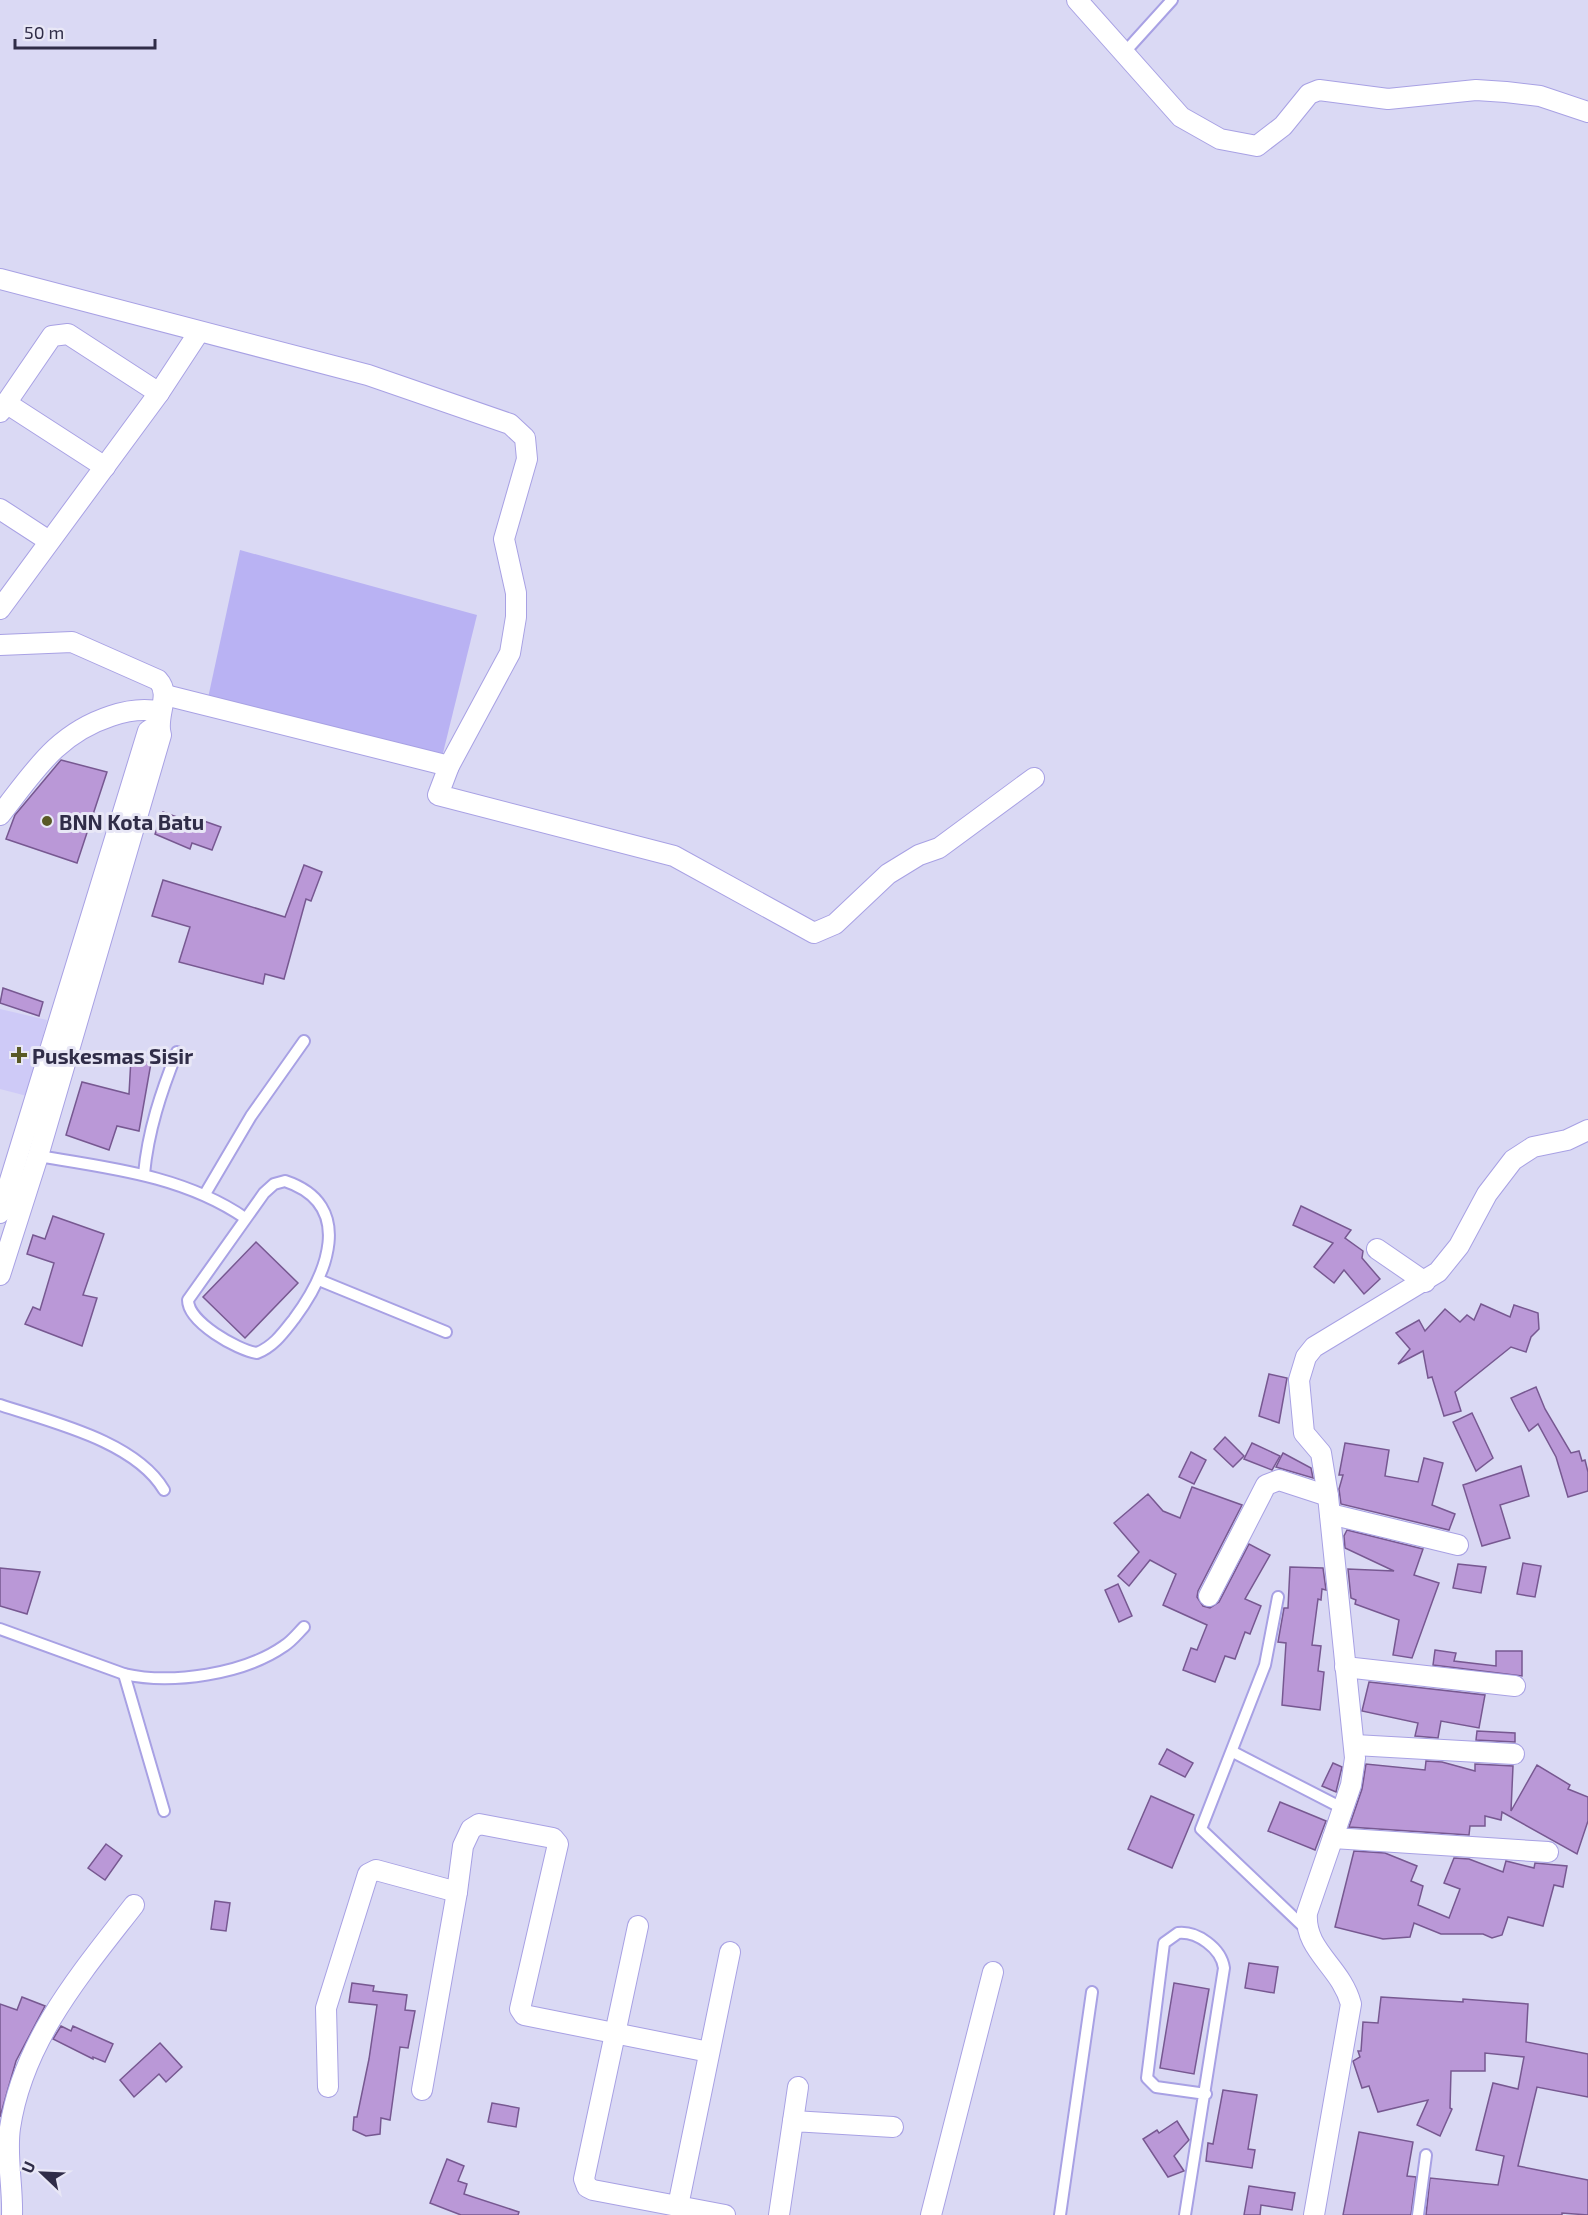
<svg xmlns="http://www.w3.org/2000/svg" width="1588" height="2215" viewBox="0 0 1588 2215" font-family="'Exo 2',sans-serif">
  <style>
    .built { fill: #cecaf7 }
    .green { fill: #b9b2f3 }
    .building { fill: #ba98d7; stroke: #775891; stroke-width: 1.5 }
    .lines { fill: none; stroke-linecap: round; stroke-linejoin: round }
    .lane-casing { stroke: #a8a1e4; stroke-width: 14 }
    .street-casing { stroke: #a8a1e4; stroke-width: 22 }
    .lane { stroke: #fff; stroke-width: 10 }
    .street { stroke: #fff; stroke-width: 20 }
    .poi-dot { fill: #595926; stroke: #e8e7f6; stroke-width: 2 }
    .labels { text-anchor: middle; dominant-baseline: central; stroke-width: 6; stroke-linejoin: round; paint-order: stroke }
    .poi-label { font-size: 21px; font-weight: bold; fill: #302d48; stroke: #e8e7f6; text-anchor: start }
  </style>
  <rect width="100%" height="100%" fill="#dad9f4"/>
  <path class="built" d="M0 1009 47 1020 27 1096 0 1089Z"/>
  <path class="green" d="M240 550 477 615 442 757 208 698Z"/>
  <g class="building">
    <path d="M61 760 107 772 77 863 6 839 15 815Z"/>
    <path d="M163 812 199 825 201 820 221 827 212 850 192 843 190 849 155 834Z"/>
    <path d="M304 865 322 872 311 901 306 899 284 979 265 974 263 984 179 962 190 927 152 916 163 880 285 917Z"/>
    <path d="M3 988 43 1002 39 1016 0 1003Z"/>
    <path d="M131 1058 151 1063 139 1131 117 1126 109 1150 66 1135 82 1082 129 1094Z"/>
    <path d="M1301 1206 1351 1230 1345 1238 1363 1251 1362 1258 1380 1279 1364 1294 1344 1270 1334 1283 1314 1267 1333 1243 1293 1225Z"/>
    <path d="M53 1216 104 1234 83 1295 97 1298 82 1346 25 1324 33 1307 40 1310 54 1263 27 1254 33 1235 45 1239Z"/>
    <path d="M256 1242 298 1283 245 1338 203 1297Z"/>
    <path d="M1481 1304 1510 1317 1514 1305 1538 1313 1539 1329 1531 1337 1526 1352 1511 1347 1455 1392 1461 1411 1444 1416 1432 1377 1428 1378 1423 1351 1398 1364 1410 1349 1396 1333 1419 1320 1425 1331 1445 1309 1460 1322 1467 1315 1474 1320Z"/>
    <path d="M1269 1374 1287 1378 1279 1423 1259 1416Z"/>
    <path d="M1536 1387 1545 1409 1571 1453 1579 1451 1582 1461 1585 1460 1588 1472V1491L1568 1497 1556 1457 1538 1424 1529 1431 1516 1408 1511 1398Z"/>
    <path d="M1472 1413 1493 1458 1476 1471 1453 1422Z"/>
    <path d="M1225 1437 1244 1456 1233 1467 1214 1449Z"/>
    <path d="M1252 1443 1280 1456 1272 1470 1244 1459Z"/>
    <path d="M1345 1443 1389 1450 1385 1476 1418 1482 1424 1458 1443 1463 1432 1505 1455 1514 1449 1530 1341 1504 1339 1489 1343 1475H1339Z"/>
    <path d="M1191 1452 1206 1460 1194 1484 1179 1477Z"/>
    <path d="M1283 1453 1311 1468 1313 1478 1276 1467Z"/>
    <path d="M1521 1466 1529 1496 1500 1505 1510 1538 1482 1546 1463 1485Z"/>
    <path d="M1192 1487 1242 1505 1198 1591 1197 1597 1203 1606 1210 1608 1219 1602 1249 1544 1270 1555 1245 1599 1261 1606 1250 1634 1245 1632 1235 1659 1225 1656 1215 1682 1183 1670 1191 1648 1197 1650 1207 1625 1163 1605 1176 1574 1150 1560 1129 1586 1118 1576 1139 1552 1114 1523 1148 1494 1163 1511 1180 1518Z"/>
    <path d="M1347 1530 1423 1549 1414 1575 1439 1583 1412 1658 1393 1655 1399 1620 1355 1604 1356 1600 1351 1598 1348 1569 1394 1571 1345 1548 1344 1536Z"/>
    <path d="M1523 1563 1541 1566 1535 1597 1517 1594Z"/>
    <path d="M1458 1564 1486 1567 1481 1593 1453 1588Z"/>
    <path d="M1290 1567 1323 1568 1326 1590 1322 1589 1321 1600 1318 1599 1312 1645 1321 1646 1318 1671 1324 1672 1320 1710 1282 1705 1286 1643 1278 1642 1284 1608H1288Z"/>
    <path d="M0 1568 40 1572 27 1614 0 1606Z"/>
    <path d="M1118 1584 1132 1616 1119 1622 1105 1590Z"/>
    <path d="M1435 1650 1456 1653 1454 1661 1496 1666V1651H1522V1676L1433 1665Z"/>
    <path d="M1369 1682 1485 1695 1479 1728 1441 1721 1438 1738 1415 1736 1418 1723 1362 1711Z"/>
    <path d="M1477 1731 1515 1733V1742L1476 1740Z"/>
    <path d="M1167 1749 1193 1763 1185 1777 1159 1764Z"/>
    <path d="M1426 1761 1442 1762 1475 1771V1764L1513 1766 1511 1811 1537 1765 1570 1785 1568 1789 1588 1797V1821L1577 1854 1502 1812 1501 1820 1485 1816V1826H1470L1469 1835 1349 1827 1362 1789 1366 1764 1425 1770Z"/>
    <path d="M1333 1763 1342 1767 1336 1792 1322 1786Z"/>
    <path d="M1151 1796 1194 1815 1172 1868 1128 1849Z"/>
    <path d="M1280 1802 1326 1821 1315 1850 1268 1831Z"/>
    <path d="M106 1844 122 1856 105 1880 88 1868Z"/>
    <path d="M1354 1851 1385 1853 1417 1866 1411 1881 1423 1886 1418 1905 1449 1918 1460 1889 1444 1883 1454 1858 1469 1859 1503 1872 1506 1861 1534 1868 1535 1863 1567 1866 1563 1887 1554 1885 1543 1926 1508 1917 1502 1935 1492 1938 1483 1934H1441L1414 1923 1410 1937 1383 1939 1335 1927Z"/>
    <path d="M215 1901 230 1903 226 1931 211 1929Z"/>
    <path d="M1249 1963 1278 1967 1274 1993 1245 1988Z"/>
    <path d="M352 1983 374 1986 373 1991 407 1995 405 2010 415 2011 408 2048 400 2047 390 2120 381 2118 380 2134 366 2136 353 2130 354 2117H357L369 2059 377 2005 349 2002Z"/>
    <path d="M1174 1983 1209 1989 1194 2074 1160 2068Z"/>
    <path d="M22 1997 45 2006 16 2061 0 2117V2004L17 2010Z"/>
    <path d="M1381 1997 1463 2002V1999L1528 2004 1526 2042 1588 2054V2097L1537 2087 1518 2166 1588 2180V2215L1562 2213V2215H1426L1430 2178 1498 2185 1504 2156 1476 2150 1493 2083 1518 2089 1524 2057 1485 2053V2071H1451L1450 2108 1452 2109 1440 2136 1417 2125 1428 2100 1378 2112 1369 2086 1362 2088 1353 2061 1360 2057 1358 2051H1361L1363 2022 1378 2023Z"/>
    <path d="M61 2026 71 2031 73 2026 113 2044 105 2062 93 2057V2059L53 2039Z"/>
    <path d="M160 2043 182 2067 166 2082 159 2074 134 2097 120 2080Z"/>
    <path d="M1223 2090 1257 2095 1248 2149 1255 2150 1252 2168 1206 2161 1208 2143 1213 2144Z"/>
    <path d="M492 2103 519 2108 516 2127 488 2122Z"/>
    <path d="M1177 2121 1189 2140 1174 2156 1184 2171 1168 2177 1143 2139 1157 2130 1159 2133Z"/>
    <path d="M1359 2132 1413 2142 1407 2176 1416 2177 1411 2215H1343Z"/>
    <path d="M447 2159 464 2166 458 2181 467 2184 464 2194 519 2212 518 2215H461L430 2203Z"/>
    <path d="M1249 2186 1295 2193 1292 2210 1261 2205 1260 2215H1244Z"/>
  </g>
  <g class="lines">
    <defs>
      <g id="lane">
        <path d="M1124 53 1172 0"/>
        <path d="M38 1156C110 1168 184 1176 245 1218"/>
        <path d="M144 1174C148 1131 161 1092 177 1052"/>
        <path d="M285 1181C357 1205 326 1276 294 1319 283 1333 274 1346 257 1353 237 1350 188 1322 188 1300L264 1193 274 1184Z"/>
        <path d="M205 1194 251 1116 304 1041"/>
        <path d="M319 1280 446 1332"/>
        <path d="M0 1405C51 1422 135 1441 164 1490"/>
        <path d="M1278 1597 1265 1665 1201 1829 1306 1929"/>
        <path d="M0 1629 124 1674C172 1685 244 1674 284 1646 292 1641 298 1633 304 1627"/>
        <path d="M124 1674 164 1811"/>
        <path d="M1233 1752 1344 1809"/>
        <path d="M1060 2215 1092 1992"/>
        <path d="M1185 2215 1224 1968C1221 1948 1197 1931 1178 1933L1164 1943 1147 2078 1156 2087 1206 2094"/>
        <path d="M1418 2215 1426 2155"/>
      </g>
      <g id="street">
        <path d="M1077 0 1181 117 1220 139 1257 146 1283 126 1309 94 1319 90 1388 99 1476 90 1506 92 1540 96 1588 112"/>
        <path d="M0 279 368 375 510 424 525 438 527 459 504 539 516 593V617L510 653 449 766 438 795 674 856 814 933 835 924 888 874 919 855 939 848 1034 778"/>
        <path d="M6 403 105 467"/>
        <path d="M0 412 52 336 68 334 159 393"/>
        <path d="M0 509 49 541"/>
        <path d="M0 609 159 393 199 332"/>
        <path d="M0 645 72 642 158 680C172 695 155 716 161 735L38 1156 0 1275"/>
        <path d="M165 695 449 766"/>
        <path d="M0 815C34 772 56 734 111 716 126 711 145 708 161 712"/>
        <path d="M0 1213 148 731 156 726"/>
        <path d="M1377 1249 1425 1282"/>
        <path d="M1330 1514 1458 1545"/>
        <path d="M1209 1596 1266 1485 1279 1480 1328 1496"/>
        <path d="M1345 1667 1515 1686"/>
        <path d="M1355 1745 1514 1754"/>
        <path d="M1333 1838 1548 1852"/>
        <path d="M638 1926 584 2179 587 2187 593 2190 725 2215"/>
        <path d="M328 2087 326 2008 368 1874 376 1870 457 1892"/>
        <path d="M422 2090 457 1892 463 1846 471 1829 479 1824 553 1838 558 1844 520 2009 524 2015 709 2052"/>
        <path d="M793 2121 798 2087"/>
        <path d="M678 2206 730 1952"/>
        <path d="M12 2215C13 2186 6 2156 10 2128 23 2040 82 1972 134 1905"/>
        <path d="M779 2215 793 2121 893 2127"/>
        <path d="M931 2215 993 1972"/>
        <path d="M1314 2215 1351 2004C1341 1966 1304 1951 1307 1913L1351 1785 1355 1758 1328 1496 1321 1453 1304 1433 1299 1380 1306 1357 1314 1347 1438 1272 1459 1246 1487 1194 1513 1160 1533 1147 1567 1140 1588 1130"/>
      </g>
    </defs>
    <use href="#lane" class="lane-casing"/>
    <use href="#street" class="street-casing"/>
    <use href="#lane" class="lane"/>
    <use href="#street" class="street"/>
  </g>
  <g class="poi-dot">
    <circle cx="47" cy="821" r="6"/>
    <path d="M16 1046h6v6h6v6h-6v6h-6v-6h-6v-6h6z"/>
  </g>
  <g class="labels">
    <g class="poi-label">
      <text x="59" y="821">BNN Kota Batu</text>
      <text x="32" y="1055">Puskesmas Sisir</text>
    </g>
  </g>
  <g transform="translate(42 2173) rotate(293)" stroke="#e8e7f6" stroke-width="4.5" paint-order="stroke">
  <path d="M0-4.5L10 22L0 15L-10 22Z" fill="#302d48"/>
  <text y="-9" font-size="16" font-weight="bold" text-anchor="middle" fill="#302d48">U</text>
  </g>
  <path d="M15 39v9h140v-9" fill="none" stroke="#302d48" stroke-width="3"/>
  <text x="24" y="39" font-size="18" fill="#302d48" stroke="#e8e7f6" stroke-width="4.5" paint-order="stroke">50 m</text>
</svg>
